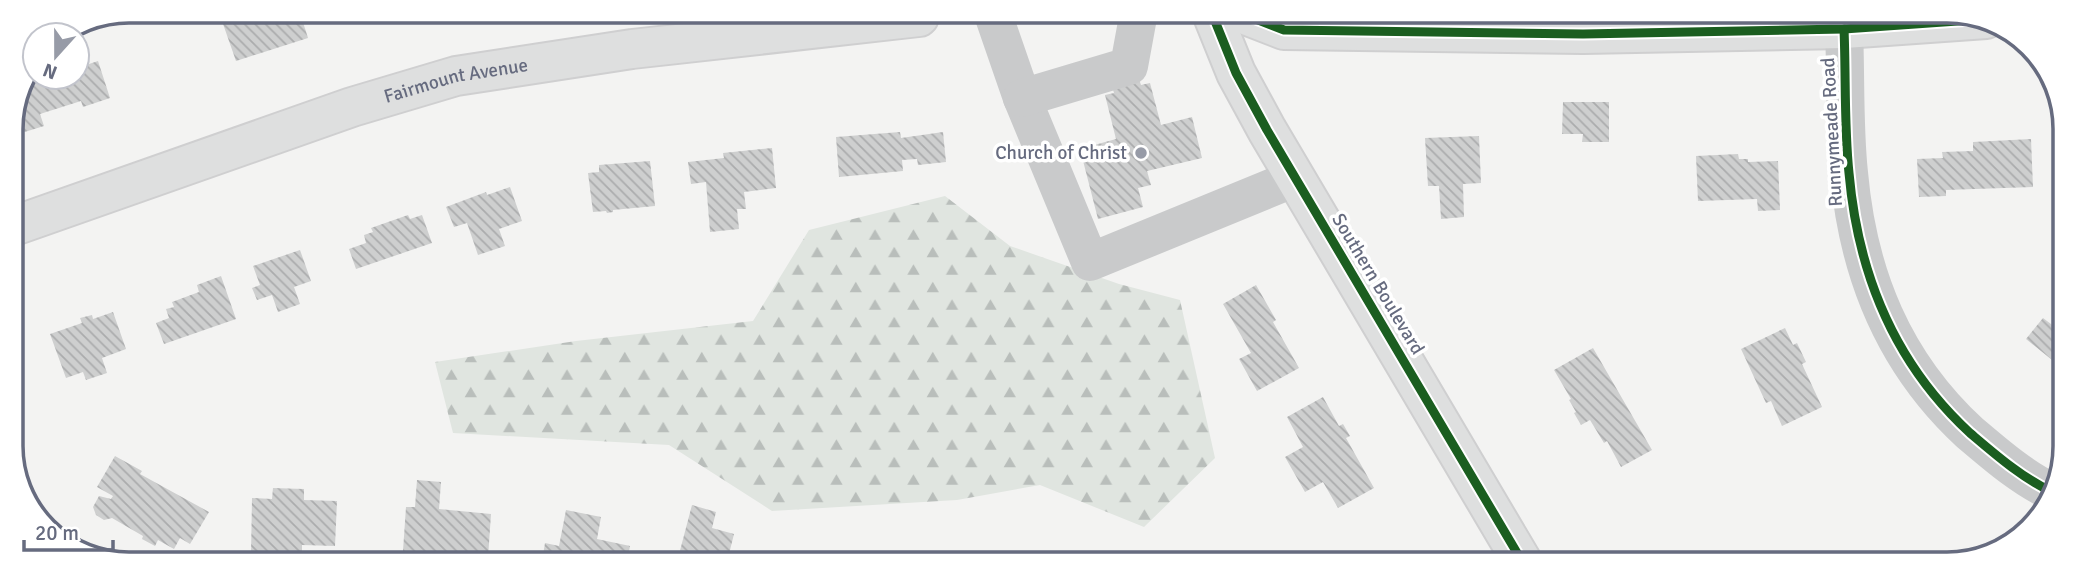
<svg xmlns="http://www.w3.org/2000/svg" width="2076" height="575" viewBox="0 0 2076 575" font-family="Signika,sans-serif">
  <style>
    .forest { fill: url(#forest-firs) }
    .building { fill: url(#building-back-hatch) }
    .lines { fill: none; stroke-linecap: round; stroke-linejoin: round }
    .major-casing { stroke: #cfcfd0; stroke-width: 42 }
    .minor { stroke: #c9cacb; stroke-width: 38 }
    .major { stroke: #dedfdf; stroke-width: 38 }
    .cycleway-casing { stroke: #fff; stroke-width: 13 }
    .cycleway { stroke: #1b5e20; stroke-width: 9 }
    .poi-dot { fill: #979ba7; stroke: #fff; stroke-width: 2.5 }
    .labels { text-anchor: middle; dominant-baseline: central; stroke-width: 7; stroke-linejoin: round; paint-order: stroke }
    .street-label { font-size: 19px; fill: #666b7f; stroke: #fff }
    .poi-label { font-size: 19px; fill: #666b7f; stroke: #fff; text-anchor: end }
    .rim { fill: none; stroke: #666b7f; stroke-width: 3.5 }
  </style>
  <defs>
    <pattern id="forest-firs" width="22" height="20" patternUnits="userSpaceOnUse" patternTransform="scale(1.75)"><rect width="22" height="20" fill="#e0e5e0"/><path d="M5 1l3.5 6h-7zM16 11l3.5 6h-7z" fill="#b9bebb"/></pattern>
    <pattern id="building-back-hatch" width="6" height="6" patternUnits="userSpaceOnUse" patternTransform="scale(1.75)"><rect width="6" height="6" fill="#cecfcf"/><path d="M-1 5l2 2M0 0l6 6M5-1l2 2" fill="none" stroke="#abacad"/></pattern>
  </defs>
  <rect width="100%" height="100%" fill="#f3f3f2"/>
  <path class="forest" d="M945 196 1010 246 1119 284 1180 300 1215 458 1144 527 1040 485 957 500 772 511 669 445 453 433 435 362 576 341 753 321 809 230Z"/>
  <g class="building">
    <path d="M228 19H302L308 38 236 61 222 21Z"/>
    <path d="M77 59 80 67 98 61 110 98 83 107 81 101 40 114 44 126 15 135 11 121 35 68V77H77Z"/>
    <path d="M1139 79 1141 85 1150 83 1161 125 1192 117 1202 158 1147 171 1151 185 1138 188 1143 207 1098 219 1080 149 1116 139 1105 95 1114 93 1112 86Z"/>
    <path d="M1563 102H1609V142H1582L1583 134H1562Z"/>
    <path d="M900 132 901 138 943 132 946 162 918 165 917 159 902 160 903 171 839 177 836 137Z"/>
    <path d="M1479 136 1481 183 1463 184 1464 217 1441 219 1439 186H1428L1425 138Z"/>
    <path d="M2031 139 2033 187 1946 190V196L1919 197 1917 159 1943 158 1942 152 1973 151V142Z"/>
    <path d="M772 148 776 188 744 192 746 209H737L739 229 710 232 706 182 691 184 688 162 724 158 723 153Z"/>
    <path d="M1738 154 1739 159H1748V162L1778 161 1780 210 1758 211 1757 199 1698 201 1696 156Z"/>
    <path d="M650 161 655 206 613 210V212L607 213 606 211 593 212 588 173 599 172V165Z"/>
    <path d="M510 187 522 221 499 229 505 246 478 255 467 223 454 227 446 207 486 192 487 195Z"/>
    <path d="M408 215 410 219 422 215 432 243 356 269 349 249 366 243 364 235 373 232 371 228Z"/>
    <path d="M300 250 311 281 294 287 300 304 278 312 272 295 257 300 252 288 260 285 253 266Z"/>
    <path d="M221 276 236 319 164 344 156 323 169 318 166 309 174 307 172 302 199 292 197 285Z"/>
    <path d="M1256 285 1276 320 1273 322 1299 368 1257 391 1239 359 1251 353 1223 304Z"/>
    <path d="M113 312 126 349 102 358 107 373 86 380 83 372 66 378 50 334 82 323 80 318 92 315 93 319Z"/>
    <path d="M2043 318 2059 330 2062 326V368L2026 339Z"/>
    <path d="M1785 328 1793 345 1797 343 1806 362 1802 364 1822 407 1782 426 1771 401 1766 403 1741 349Z"/>
    <path d="M1593 348 1652 450 1621 467 1607 441 1604 443 1590 420 1581 425 1574 413 1576 412 1569 400 1571 399 1554 370Z"/>
    <path d="M1323 397 1339 426 1343 424 1350 436 1346 438 1374 488 1338 508 1323 482 1305 492 1285 457 1303 447 1287 417Z"/>
    <path d="M115 456 142 471 140 474 209 512 190 544 180 538 174 549 158 540 155 546 142 539 143 536 112 518 104 520 96 515 93 507 99 496 111 499 113 496 97 487Z"/>
    <path d="M417 480 441 482 439 509 491 514 488 558 448 554V561H435L416 559 417 552 403 551 406 507H415Z"/>
    <path d="M273 488 304 489V500L337 501 335 546 302 545V557L251 555 252 498 272 499Z"/>
    <path d="M692 505 716 512 712 528 734 534 727 562H677Z"/>
    <path d="M566 510 601 517 597 539 630 546 627 562 542 561 545 543 559 546Z"/>
    <path d="M1436 552 1442 563H1410Z"/>
  </g>
  <g class="lines">
    <defs>
      <g id="major">
        <path d="M1213 16 1236 73 1267 130 1523 563"/>
        <path d="M1248 16 1284 30 1583 34 1844 29 1986 19"/>
        <path id="s1" d="M11 227 352 107 456 76 632 49 919 17"/>
      </g>
    </defs>
    <use href="#major" class="major-casing"/>
    <g class="minor">
      <path d="M994 17 1022 98 1090 262 1295 178"/>
      <path d="M1844 29C1846 77 1844 126 1849 173 1858 275 1894 363 1970 433 1996 455 2021 477 2052 492"/>
      <path d="M1022 98 1129 66 1138 17"/>
    </g>
    <use href="#major" class="major"/>
    <defs>
      <g id="cycleway">
        <path d="M1213 16 1236 73 1267 130 1523 563"/>
        <path d="M1248 16 1284 30 1583 34 1844 29 1986 19"/>
        <path d="M1844 29C1846 77 1844 126 1849 173 1858 275 1894 363 1970 433 1996 455 2021 477 2052 492"/>
      </g>
    </defs>
    <use href="#cycleway" class="cycleway-casing"/>
    <use href="#cycleway" class="cycleway"/>
  </g>
  <circle class="poi-dot" cx="1141" cy="153" r="7"/>
  <g class="labels">
    <g class="street-label">
      <text stroke="none"><textPath href="#s1" startOffset="469">Fairmount Avenue</textPath></text>
      <text transform="translate(1832 132) rotate(-93)">Runnymeade Road</text>
      <text transform="translate(1378 284) rotate(59)">Southern Boulevard</text>
    </g>
    <g class="poi-label">
      <text x="1127" y="153">Church of Christ</text>
    </g>
  </g>
  <path d="M0 0H2076V575H0ZM129 23H1947A106 106 0 0 1 2053 129V446A106 106 0 0 1 1947 552H129A106 106 0 0 1 23 446V129A106 106 0 0 1 129 23Z" fill="#fff" fill-rule="evenodd"/>
  <path class="rim" d="M129 23H1947A106 106 0 0 1 2053 129V446A106 106 0 0 1 1947 552H129A106 106 0 0 1 23 446V129A106 106 0 0 1 129 23Z"/>
  <g transform="translate(56 56) rotate(201)"><circle r="33" fill="#ffffff" stroke="#c2c4cc" stroke-width="2"/>
  <path d="M0-5L12 26L0 18L-12 26Z" fill="#979ba7"/>
  <text y="-10" font-size="19" font-weight="bold" text-anchor="middle" fill="#666b7f">N</text>
  </g>
  <path d="M24 540v10h89v-10" fill="none" stroke="#666b7f" stroke-width="3.5"/>
  <text x="35" y="540" font-size="21" fill="#666b7f" stroke="#ffffff" stroke-width="5" paint-order="stroke">20 m</text>
</svg>
